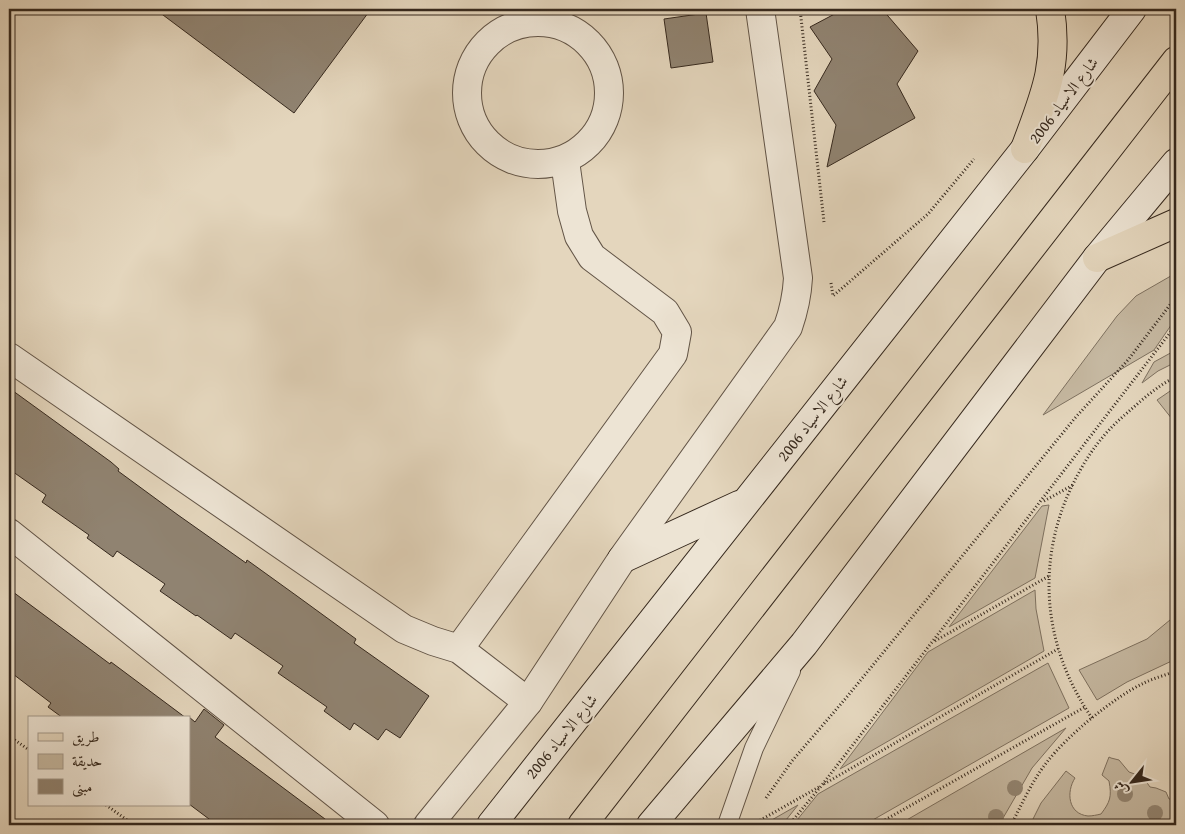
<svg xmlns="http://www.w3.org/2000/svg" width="1185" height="834" viewBox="0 0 1185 834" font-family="'Gentium Book Plus',Amiri,serif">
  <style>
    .green { fill: #c6b9a2; stroke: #7e7160 }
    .building { fill: #908371; stroke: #36291e }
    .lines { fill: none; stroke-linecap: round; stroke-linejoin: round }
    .lane-casing { stroke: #625446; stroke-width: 20 }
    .street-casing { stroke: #625446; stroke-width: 30 }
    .secondary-casing { stroke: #36291e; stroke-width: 30 }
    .primary-casing { stroke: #36291e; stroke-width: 30 }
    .path { stroke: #36291e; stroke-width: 3; stroke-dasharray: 1 2.5; stroke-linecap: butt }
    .lane { stroke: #ede4d4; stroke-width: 18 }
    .street { stroke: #ede4d4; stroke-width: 28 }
    .secondary { stroke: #ede4d4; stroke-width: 28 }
    .primary { stroke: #e4d6bd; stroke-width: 28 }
    .tree { fill: #948774 }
    .labels { text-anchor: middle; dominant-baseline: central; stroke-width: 4; stroke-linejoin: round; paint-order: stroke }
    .street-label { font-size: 16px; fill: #36291e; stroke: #ede4d4 }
  </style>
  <rect width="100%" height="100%" fill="#e4d6bd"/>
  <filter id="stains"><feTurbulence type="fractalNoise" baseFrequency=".004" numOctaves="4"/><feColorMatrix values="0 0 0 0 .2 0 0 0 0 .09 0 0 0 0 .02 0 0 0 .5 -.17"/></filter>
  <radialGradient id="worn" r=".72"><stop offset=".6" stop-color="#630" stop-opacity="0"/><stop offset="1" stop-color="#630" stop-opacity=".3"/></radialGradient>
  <g class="green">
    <path d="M1176 273V318L1154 350 1043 415 1117 316 1136 296Z"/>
    <path d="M1176 350V362L1158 371 1142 383 1154 362Z"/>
    <path d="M1176 387V424L1157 400Z"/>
    <path d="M1049 505 1035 578 949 627 1042 506Z"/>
    <path d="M1035 590 1036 609 1044 651 840 769 928 652Z"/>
    <path d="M1176 615V659L1127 682 1097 700 1079 670 1147 639Z"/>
    <path d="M1048 663 1069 708 864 825H793L818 794Z"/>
    <path d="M1066 728 1032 768 999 825H898Z"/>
    <path d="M1109 757 1111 758 1119 760 1129 772 1143 777 1150 787 1156 788 1166 792 1169 799H1176V825H1030L1041 803 1066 771 1075 778C1066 792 1068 814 1088 816 1092 816 1097 815 1101 814 1110 802 1112 797 1109 781L1102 775Z"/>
    <path d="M798 805 782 825H763Z"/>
  </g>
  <g class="building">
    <path d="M155 9H371L294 113Z"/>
    <path d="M844 9H882L918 51 897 84 915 118 827 167 836 125 814 91 832 59 810 27Z"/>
    <path d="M706 13 713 62 671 68 664 19Z"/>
    <path d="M9 388 111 462 119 469 118 471 178 515 246 563 247 560 297 596 356 639 354 643 429 696 400 738 386 729 378 740 354 723 350 730 324 711 327 707 278 673 283 666 235 633 231 639 197 615 196 616 160 591 165 584 117 551 113 557 87 538 89 535 42 502 46 495 9 469Z"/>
    <path d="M9 589 110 664 111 662 186 718H63L48 707 51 703 9 671Z"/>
    <path d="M204 709 224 725 215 737 333 825H217L189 804V717L195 722Z"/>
  </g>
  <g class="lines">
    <defs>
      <path id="lane" d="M727 825 754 748 791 671"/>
      <g id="street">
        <circle cx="538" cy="93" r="71"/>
        <path d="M9 357 404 629 433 641 459 649 528 702"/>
        <path d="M9 533 375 825"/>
        <path d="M459 649 673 354 677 332 665 312 592 257 579 236 572 211 565 161"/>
        <path d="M428 825 528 702 622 559 788 327C794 310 797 296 798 278L760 9"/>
      </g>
      <g id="secondary">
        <path d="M622 559 739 505"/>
        <path d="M491 825 1025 149 1132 9"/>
        <path d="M651 825 804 644 1097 258 1176 163"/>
      </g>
      <g id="primary">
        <path d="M1025 149C1044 97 1059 66 1050 9"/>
        <path d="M1097 258 1176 223"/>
        <path d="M582 825 1176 61"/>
      </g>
    </defs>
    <use href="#lane" class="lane-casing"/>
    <use href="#street" class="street-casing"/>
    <use href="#secondary" class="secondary-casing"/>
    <use href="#primary" class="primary-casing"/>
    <g class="path">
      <path d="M800 9 824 222"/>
      <path d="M831 283 833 296 928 214 974 159"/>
      <path d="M1044 501 1073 485"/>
      <path d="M935 641 1049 576"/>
      <path d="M1092 718C1044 649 1035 565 1071 488 1086 457 1101 435 1127 413 1142 400 1158 385 1176 377"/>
      <path d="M9 736 29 750"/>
      <path d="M824 784 1058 649"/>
      <path d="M766 798 792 761 846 698 1075 418 1128 360 1176 297"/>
      <path d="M106 805 134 825"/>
      <path d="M757 822 819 787"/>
      <path d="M789 825 822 785 1176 325"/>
      <path d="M876 825 1085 707"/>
      <path d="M1011 825C1022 804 1032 781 1047 762 1067 736 1114 697 1144 683 1154 678 1166 675 1176 671"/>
    </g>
    <use href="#lane" class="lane"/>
    <use href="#street" class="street"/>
    <use href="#secondary" class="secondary"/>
    <use href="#primary" class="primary"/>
  </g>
  <g class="tree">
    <circle cx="1015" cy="788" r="8"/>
    <circle cx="1125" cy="794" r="8"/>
    <circle cx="1155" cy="813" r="8"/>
    <circle cx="996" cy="817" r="8"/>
  </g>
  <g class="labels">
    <g class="street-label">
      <text transform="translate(1063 100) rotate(-53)">شارع الاسياد 2006</text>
      <text transform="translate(812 418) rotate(-52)">شارع الاسياد 2006</text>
      <text transform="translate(561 736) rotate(-51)">شارع الاسياد 2006</text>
    </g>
  </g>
  <rect width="1185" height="834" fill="none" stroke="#e4d6bd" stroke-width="30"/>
  <rect x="10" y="10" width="1165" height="814" fill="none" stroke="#36291e" stroke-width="2.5"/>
  <rect x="15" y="15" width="1155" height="804" fill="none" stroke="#36291e"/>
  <rect x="28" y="716" width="162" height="90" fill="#ede4d4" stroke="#a4998b"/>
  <rect x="38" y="733" width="25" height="8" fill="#e4d6bd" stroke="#a4998b"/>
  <text x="72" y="742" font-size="15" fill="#36291e">طريق</text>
  <rect x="38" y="754" width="25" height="15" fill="#c6b9a2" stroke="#a4998b"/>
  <text x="72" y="766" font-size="15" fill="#36291e">حديقة</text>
  <rect x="38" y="779" width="25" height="15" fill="#908371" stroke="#a4998b"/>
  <text x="72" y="792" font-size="15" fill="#36291e">مبنى</text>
  <g transform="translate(1132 782) rotate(240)" stroke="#ede4d4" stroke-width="4" paint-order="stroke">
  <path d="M0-4L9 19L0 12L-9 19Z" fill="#36291e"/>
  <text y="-8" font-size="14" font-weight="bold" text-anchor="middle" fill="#36291e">ش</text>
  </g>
  <rect width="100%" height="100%" filter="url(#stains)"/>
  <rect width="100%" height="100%" fill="url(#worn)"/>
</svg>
